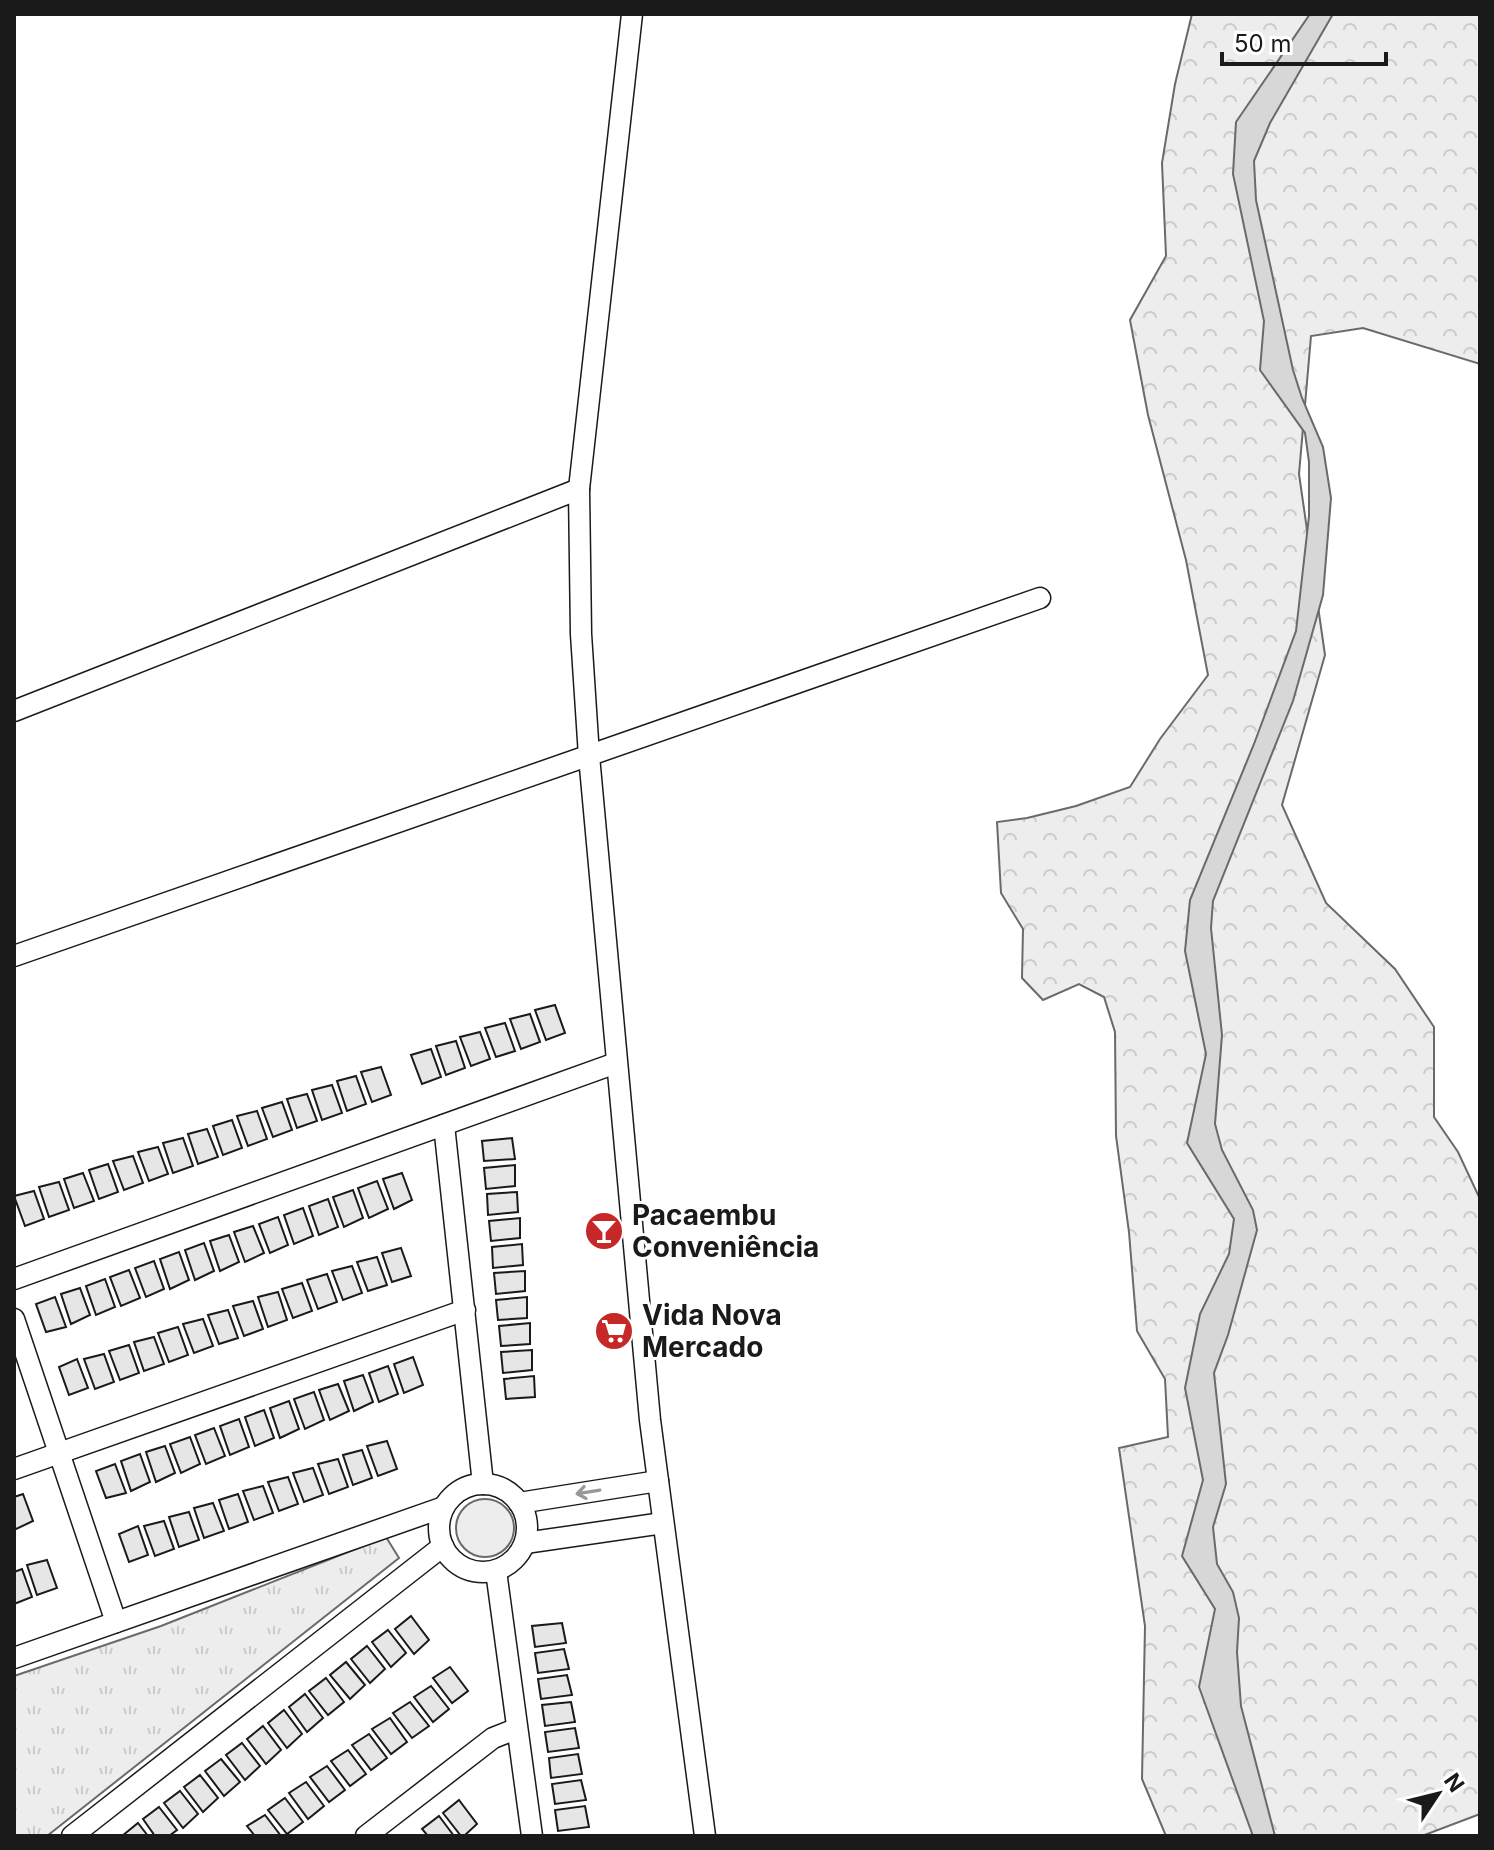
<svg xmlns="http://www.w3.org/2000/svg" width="1494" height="1850" viewBox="0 0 1494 1850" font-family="Inter,sans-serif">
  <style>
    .built { fill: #ededed; stroke: #6a6a6a; stroke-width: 2 }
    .forest { fill: url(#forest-crowns); stroke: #6a6a6a; stroke-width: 2 }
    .park { fill: url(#park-tufts); stroke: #6a6a6a; stroke-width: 2 }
    .water { fill: #d7d7d7; stroke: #6a6a6a; stroke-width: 2 }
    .building { fill: #e6e6e6; stroke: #1a1a1a; stroke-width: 2 }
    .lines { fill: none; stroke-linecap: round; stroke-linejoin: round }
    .street-casing { stroke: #1a1a1a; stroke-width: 23 }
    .street { stroke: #fff; stroke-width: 20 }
    .oneway { stroke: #989898 }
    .labels { text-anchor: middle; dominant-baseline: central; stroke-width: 6; stroke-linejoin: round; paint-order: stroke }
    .poi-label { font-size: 28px; font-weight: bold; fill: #1a1a1a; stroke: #fff; text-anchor: start }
  </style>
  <defs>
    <pattern id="forest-crowns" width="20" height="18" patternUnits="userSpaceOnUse" patternTransform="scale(2)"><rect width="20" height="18" fill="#ededed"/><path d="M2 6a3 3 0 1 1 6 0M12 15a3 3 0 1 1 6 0" fill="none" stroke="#cbcbcb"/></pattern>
    <pattern id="park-tufts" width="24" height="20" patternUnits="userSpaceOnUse" patternTransform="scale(2)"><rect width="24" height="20" fill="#ededed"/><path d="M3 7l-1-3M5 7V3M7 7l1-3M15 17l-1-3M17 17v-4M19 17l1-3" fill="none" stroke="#cbcbcb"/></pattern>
  </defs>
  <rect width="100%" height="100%" fill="#fff"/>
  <circle class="built" cx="485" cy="1528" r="29"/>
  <path class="forest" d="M1192 14H1480V364L1363 328 1311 336 1299 474 1325 655 1282 805 1326 903 1395 969 1434 1027V1117L1458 1152 1480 1199V1814L1422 1836H1166L1142 1779 1145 1626 1119 1448 1168 1437 1165 1379 1137 1331 1129 1232 1116 1136 1115 1032 1104 997 1079 984 1043 1000 1022 978 1023 929 1001 893 997 822 1027 818 1076 806 1130 787 1160 739 1208 675 1186 560 1148 415 1130 320 1166 256 1162 163 1175 84Z"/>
  <path class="park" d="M386 1537 399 1558 47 1836H14V1676L161 1626Z"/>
  <path class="water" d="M1310 14H1333L1270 123 1254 161 1256 200 1293 370 1302 398 1323 447 1331 498 1323 595 1293 701 1213 901 1211 928 1222 1035 1215 1124 1222 1150 1253 1210 1257 1230 1228 1335 1214 1373 1226 1484 1213 1527 1217 1564 1233 1592 1239 1618 1237 1652 1241 1706 1275 1836H1253L1199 1687 1215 1609 1182 1556 1203 1480 1185 1388 1200 1314 1229 1254 1234 1219 1187 1143 1206 1054 1185 951 1190 900 1254 744 1296 631 1309 516V462L1305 433 1260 370 1264 321 1233 174 1236 122Z"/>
  <g class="building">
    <path d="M555 1005 565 1033 546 1040 535 1010Z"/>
    <path d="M530 1014 540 1042 521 1049 510 1019Z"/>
    <path d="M505 1023 515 1051 496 1057 485 1028Z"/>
    <path d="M480 1032 490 1059 471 1066 460 1037Z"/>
    <path d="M456 1041 465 1068 446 1075 436 1046Z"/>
    <path d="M431 1049 441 1077 422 1084 411 1055Z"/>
    <path d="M381 1067 391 1095 372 1102 361 1072Z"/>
    <path d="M356 1076 366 1104 347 1111 337 1081Z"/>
    <path d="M332 1085 342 1113 322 1120 312 1090Z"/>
    <path d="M307 1094 317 1121 297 1128 287 1099Z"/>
    <path d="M282 1102 292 1130 273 1137 262 1108Z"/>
    <path d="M257 1111 267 1139 248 1146 237 1116Z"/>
    <path d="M232 1120 242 1148 223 1155 213 1126Z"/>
    <path d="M207 1129 218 1157 198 1164 188 1134Z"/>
    <path d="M183 1138 193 1166 173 1173 163 1143Z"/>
    <path d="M512 1138 515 1159 484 1161 482 1141Z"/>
    <path d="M158 1147 168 1174 149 1181 138 1152Z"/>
    <path d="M133 1156 143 1183 124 1190 113 1161Z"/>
    <path d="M108 1164 118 1192 99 1199 89 1170Z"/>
    <path d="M515 1165V1186L486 1189 484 1168Z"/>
    <path d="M83 1173 94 1201 74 1208 64 1179Z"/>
    <path d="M402 1173 412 1200 394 1209 383 1179Z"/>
    <path d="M377 1181 388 1209 369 1218 358 1188Z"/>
    <path d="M59 1182 69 1210 49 1217 39 1187Z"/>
    <path d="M353 1190 363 1218 344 1227 333 1197Z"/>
    <path d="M34 1191 44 1219 25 1226 14 1196Z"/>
    <path d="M517 1192 518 1212 488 1215 487 1194Z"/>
    <path d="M328 1199 338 1227 319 1235 309 1206Z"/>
    <path d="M303 1208 313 1236 294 1244 284 1215Z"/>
    <path d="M278 1217 288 1245 270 1253 259 1224Z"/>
    <path d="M520 1218V1238L491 1241 489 1221Z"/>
    <path d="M253 1226 264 1253 245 1262 234 1232Z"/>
    <path d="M229 1235 239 1262 220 1271 210 1241Z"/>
    <path d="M204 1243 214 1271 195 1280 185 1250Z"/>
    <path d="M522 1244 523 1265 493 1268 492 1247Z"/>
    <path d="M401 1248 411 1276 392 1282 382 1253Z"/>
    <path d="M179 1252 189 1280 170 1289 160 1259Z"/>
    <path d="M377 1257 387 1285 368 1291 357 1262Z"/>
    <path d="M154 1261 164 1289 146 1297 135 1268Z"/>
    <path d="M352 1266 362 1293 343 1300 332 1271Z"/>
    <path d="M129 1270 140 1298 121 1306 110 1277Z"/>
    <path d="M525 1271V1291L496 1294 494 1273Z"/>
    <path d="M327 1274 337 1302 318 1309 307 1280Z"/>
    <path d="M105 1279 115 1307 96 1315 86 1286Z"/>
    <path d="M302 1283 312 1311 293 1318 282 1289Z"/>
    <path d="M80 1288 90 1315 71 1324 61 1294Z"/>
    <path d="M278 1292 287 1320 268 1327 258 1297Z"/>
    <path d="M55 1297 66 1327 46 1332 36 1304Z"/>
    <path d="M527 1297V1318L498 1320 496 1300Z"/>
    <path d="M253 1301 263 1329 244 1336 233 1306Z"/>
    <path d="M228 1310 238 1338 219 1344 208 1315Z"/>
    <path d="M203 1319 213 1346 194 1353 183 1324Z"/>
    <path d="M530 1323V1344L501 1346 499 1326Z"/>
    <path d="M178 1327 188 1355 169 1362 158 1333Z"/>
    <path d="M154 1337 164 1364 144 1371 134 1342Z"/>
    <path d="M129 1345 139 1373 120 1380 109 1351Z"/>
    <path d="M532 1350V1370L503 1373 501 1352Z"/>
    <path d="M104 1354 114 1382 95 1389 84 1359Z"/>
    <path d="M413 1357 423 1385 404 1393 394 1364Z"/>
    <path d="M77 1359 88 1388 69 1395 59 1367Z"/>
    <path d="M388 1366 398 1394 379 1402 369 1373Z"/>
    <path d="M363 1375 373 1402 354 1411 344 1381Z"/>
    <path d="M534 1376 535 1397 506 1399 504 1379Z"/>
    <path d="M338 1384 349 1411 330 1420 319 1390Z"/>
    <path d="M314 1392 324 1420 305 1429 294 1399Z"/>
    <path d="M289 1401 299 1429 280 1438 270 1408Z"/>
    <path d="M264 1410 274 1438 255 1446 245 1417Z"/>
    <path d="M239 1419 249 1447 230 1455 220 1426Z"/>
    <path d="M214 1428 225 1456 206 1464 195 1435Z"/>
    <path d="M190 1437 200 1464 181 1473 170 1444Z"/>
    <path d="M387 1441 397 1469 378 1476 367 1446Z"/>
    <path d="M165 1446 175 1473 156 1482 146 1452Z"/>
    <path d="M362 1450 372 1478 353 1485 343 1455Z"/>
    <path d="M140 1454 150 1482 131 1491 121 1461Z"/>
    <path d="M338 1459 348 1487 329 1494 318 1464Z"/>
    <path d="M115 1464 126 1493 106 1498 96 1471Z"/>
    <path d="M313 1468 323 1495 304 1502 293 1473Z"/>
    <path d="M288 1477 298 1504 279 1511 268 1482Z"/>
    <path d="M263 1486 273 1513 254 1520 243 1491Z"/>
    <path d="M23 1494 33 1521 14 1530V1497Z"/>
    <path d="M238 1494 248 1522 229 1529 219 1500Z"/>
    <path d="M213 1503 224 1531 204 1538 194 1508Z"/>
    <path d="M189 1512 199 1540 179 1547 169 1517Z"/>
    <path d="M164 1521 174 1549 155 1556 144 1526Z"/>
    <path d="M138 1526 148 1555 129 1562 119 1534Z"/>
    <path d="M47 1560 57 1588 37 1595 27 1565Z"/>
    <path d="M22 1569 32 1597 14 1604V1572Z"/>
    <path d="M411 1616 429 1640 414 1654 395 1629Z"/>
    <path d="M562 1623 566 1643 535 1647 532 1626Z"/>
    <path d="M388 1630 406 1653 391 1667 372 1642Z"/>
    <path d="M367 1646 385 1669 370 1683 351 1659Z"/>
    <path d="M564 1649 569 1669 538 1673 535 1653Z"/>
    <path d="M346 1662 365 1685 350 1699 330 1675Z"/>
    <path d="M450 1667 468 1691 452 1703 433 1678Z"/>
    <path d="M567 1675 572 1695 541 1699 538 1679Z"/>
    <path d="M326 1678 344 1702 328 1715 309 1691Z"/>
    <path d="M431 1686 449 1709 433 1722 414 1697Z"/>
    <path d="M305 1694 323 1718 307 1732 289 1707Z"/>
    <path d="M410 1702 429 1726 412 1738 393 1713Z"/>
    <path d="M571 1702 575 1722 545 1726 542 1705Z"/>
    <path d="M284 1710 302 1734 287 1748 268 1723Z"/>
    <path d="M390 1718 407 1742 391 1754 372 1729Z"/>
    <path d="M263 1726 281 1750 266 1764 247 1739Z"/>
    <path d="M575 1728 579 1748 548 1752 545 1732Z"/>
    <path d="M369 1734 387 1758 371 1770 352 1745Z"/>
    <path d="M242 1743 260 1766 245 1780 226 1755Z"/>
    <path d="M348 1750 366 1774 350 1786 331 1761Z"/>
    <path d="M578 1754 582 1774 551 1778 549 1758Z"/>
    <path d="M221 1759 240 1782 224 1796 205 1771Z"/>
    <path d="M327 1766 345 1790 329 1802 310 1777Z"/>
    <path d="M200 1775 218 1798 203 1812 184 1787Z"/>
    <path d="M581 1780 586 1800 555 1804 552 1784Z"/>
    <path d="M306 1782 324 1806 308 1819 289 1793Z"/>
    <path d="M180 1791 198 1814 183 1828 164 1803Z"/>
    <path d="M285 1798 303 1822 287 1834 268 1810Z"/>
    <path d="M459 1800 477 1824 464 1836H461L443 1813Z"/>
    <path d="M585 1806 589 1827 558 1831 555 1810Z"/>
    <path d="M159 1807 177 1830 169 1836H155L143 1819Z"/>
    <path d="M265 1815 281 1836H255L247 1826Z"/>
    <path d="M439 1816 454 1836H428L422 1829Z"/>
    <path d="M138 1823 148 1836H122Z"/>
  </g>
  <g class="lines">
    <defs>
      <g id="street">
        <path d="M632 14 579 489 581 634 589 756 650 1420 705 1836"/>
        <path d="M14 711 579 489"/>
        <path d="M14 956 1040 598"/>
        <path d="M444 1125 483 1484"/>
        <path d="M14 1279 616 1063"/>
        <path d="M14 1319 116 1622"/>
        <path d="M14 1469 465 1310"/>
        <circle cx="483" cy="1528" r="44"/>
        <path d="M519 1503 658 1481"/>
        <path d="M525 1543 663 1523"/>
        <path d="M496 1571 532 1836"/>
        <path d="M14 1658 444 1507"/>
        <path d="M72 1836 443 1546"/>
        <path d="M366 1836 493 1738 516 1729"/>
      </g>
    </defs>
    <use href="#street" class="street-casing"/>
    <use href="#street" class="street"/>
  </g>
  <defs><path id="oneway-shaft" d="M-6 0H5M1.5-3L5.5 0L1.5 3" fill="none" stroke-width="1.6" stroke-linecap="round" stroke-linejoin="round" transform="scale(2)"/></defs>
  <use class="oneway" href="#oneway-shaft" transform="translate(588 1492) rotate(171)"/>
  <defs>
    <symbol id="bar-disc" viewBox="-11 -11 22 22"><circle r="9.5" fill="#c62828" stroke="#fff"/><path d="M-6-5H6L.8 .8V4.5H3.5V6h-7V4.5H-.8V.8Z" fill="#fff"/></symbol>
    <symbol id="supermarket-disc" viewBox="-11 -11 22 22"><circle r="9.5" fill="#c62828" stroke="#fff"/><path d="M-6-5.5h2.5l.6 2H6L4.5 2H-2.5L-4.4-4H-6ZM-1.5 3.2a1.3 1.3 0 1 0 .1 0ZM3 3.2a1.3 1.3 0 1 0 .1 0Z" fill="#fff"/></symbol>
  </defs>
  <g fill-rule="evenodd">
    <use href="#bar-disc" x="582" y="1209" width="44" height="44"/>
    <use href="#supermarket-disc" x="592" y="1309" width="44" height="44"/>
  </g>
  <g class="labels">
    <g class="poi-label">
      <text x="632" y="1215">Pacaembu<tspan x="632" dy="32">Conveniência</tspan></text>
      <text x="642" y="1315">Vida Nova<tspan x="642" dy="32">Mercado</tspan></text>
    </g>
  </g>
  <rect width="1494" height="1850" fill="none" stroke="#1a1a1a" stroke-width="32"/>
  <g transform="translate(1438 1794) rotate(55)" stroke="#ffffff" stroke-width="6" paint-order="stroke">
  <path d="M0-6L14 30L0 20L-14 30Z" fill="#1a1a1a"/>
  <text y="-12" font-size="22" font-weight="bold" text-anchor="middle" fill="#1a1a1a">N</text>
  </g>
  <path d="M1222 52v12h164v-12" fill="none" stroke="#1a1a1a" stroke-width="4"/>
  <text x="1234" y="52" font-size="24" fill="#1a1a1a" stroke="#ffffff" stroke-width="6" paint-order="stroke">50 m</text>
</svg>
